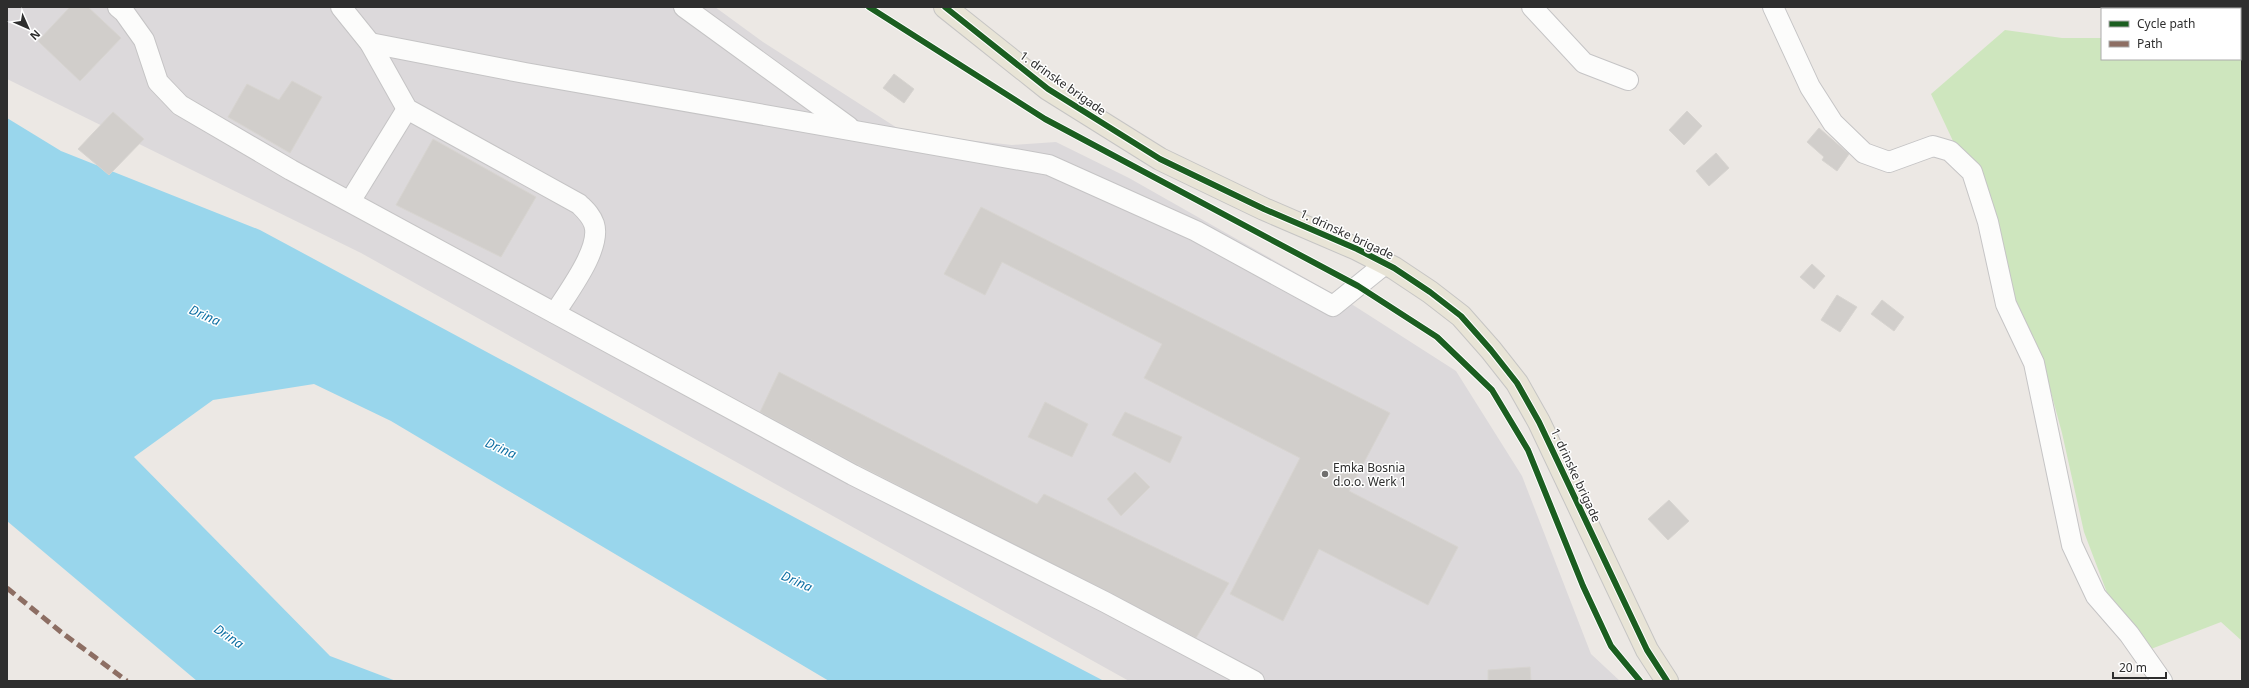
<svg xmlns="http://www.w3.org/2000/svg" width="2249" height="688" viewBox="0 0 2249 688" font-family="'Noto Sans',sans-serif">
  <style>
    .industrial { fill: #dcd9db }
    .green { fill: #cee6be }
    .water { fill: #99d6ec }
    .building { fill: #d1cecb; stroke: #d7d4d0 }
    .lines { fill: none; stroke-linecap: round; stroke-linejoin: round }
    .minor-casing { stroke: #c5c4c5; stroke-width: 22 }
    .major-casing { stroke: #c6c5c4; stroke-width: 24 }
    .minor { stroke: #fcfcfb; stroke-width: 20 }
    .major { stroke: #e8e4d6; stroke-width: 22 }
    .quiet { stroke: #8d6e63; stroke-width: 5; stroke-dasharray: 10 5; stroke-linecap: butt }
    .cycleway-casing { stroke: #fff; stroke-width: 8 }
    .cycleway { stroke: #1b5e20; stroke-width: 6 }
    .poi-dot { fill: #706f6e; stroke: #fff; stroke-width: 1.5 }
    .labels { text-anchor: middle; dominant-baseline: central; stroke-width: 3; stroke-linejoin: round; paint-order: stroke }
    .street-label { font-size: 12px; fill: #2e2e2e; stroke: #fff }
    .poi-label { font-size: 12px; fill: #2e2e2e; stroke: #fff; text-anchor: start }
    .water-label { font-size: 13px; font-style: italic; fill: #0d6fa3; stroke: #fff }
  </style>
  <rect width="100%" height="100%" fill="#ece8e4"/>
  <path class="industrial" d="M7 7H715L763 42 905 133 1012 145 1056 142 1129 178 1353 305 1456 371 1522 476 1591 654 1620 681H1129L361 253 7 79Z"/>
  <path class="green" d="M2188 7H2242V641L2221 622 2151 649 2109 598 2084 532 2062 433 2040 352 2012 292 1976 167 1953 141 1931 94 2005 30 2062 38H2102V59H2240V9H2188Z"/>
  <path class="water" d="M7 118 61 151 260 230 926 588 1104 681H829L391 421 314 384 213 400 134 457 330 656 396 681H197L7 521Z"/>
  <g class="building">
    <path d="M70 7H88L121 38 80 81 38 41Z"/>
    <path d="M894 74 914 89 904 103 883 88Z"/>
    <path d="M292 81 322 97 290 153 228 117 247 84 279 100Z"/>
    <path d="M1687 111 1702 126 1684 145 1669 130Z"/>
    <path d="M113 112 144 139 109 175 78 149Z"/>
    <path d="M1819 128 1849 154 1837 171 1822 160 1824 157 1807 142Z"/>
    <path d="M433 139 536 197 501 257 396 205Z"/>
    <path d="M1716 153 1729 168 1709 186 1696 171Z"/>
    <path d="M981 207 1390 413 1349 491 1458 547 1428 605 1319 549 1283 621 1230 594 1300 458 1144 378 1162 344 1002 262 985 295 944 274Z"/>
    <path d="M1812 264 1825 276 1814 289 1800 277Z"/>
    <path d="M1837 295 1857 307 1840 332 1821 320Z"/>
    <path d="M1882 300 1904 317 1894 331 1871 314Z"/>
    <path d="M779 372 1037 504 1044 494 1229 583 1196 638 858 465 760 412Z"/>
    <path d="M1045 402 1088 424 1072 457 1028 437Z"/>
    <path d="M1125 412 1182 437 1170 463 1112 435Z"/>
    <path d="M1135 472 1150 487 1121 516 1107 499Z"/>
    <path d="M1669 500 1689 521 1668 540 1648 519Z"/>
    <path d="M1530 667 1531 681H1488V670Z"/>
  </g>
  <g class="lines">
    <defs>
      <g id="minor">
        <path d="M118 7 124 12 144 40 158 82 180 105 291 170 853 475 1105 602 1254 681"/>
        <path d="M341 7 370 43 407 109 579 204C585 210 591 215 594 224 602 248 568 292 555 313"/>
        <path d="M684 7 849 127"/>
        <path d="M1532 7 1584 63 1628 80"/>
        <path d="M1773 7 1810 87 1833 123 1864 153 1889 162 1933 146 1950 151 1972 172 1988 222 2006 304 2034 363 2072 545 2096 596 2129 634 2162 681"/>
        <path d="M370 43 525 73 1049 165 1196 231 1333 306 1385 264"/>
        <path d="M351 200 407 109"/>
      </g>
      <path id="major" d="M945 7 1048 89 1160 159 1264 209 1357 249 1394 268 1430 292 1461 316 1491 350 1517 383 1539 422 1647 650 1667 681"/>
    </defs>
    <use href="#minor" class="minor-casing"/>
    <use href="#major" class="major-casing"/>
    <use href="#minor" class="minor"/>
    <use href="#major" class="major"/>
    <path class="quiet" d="M7 588 61 632 127 681"/>
    <defs>
      <g id="cycleway">
        <path d="M869 7 1045 119 1358 286 1437 337 1492 390 1528 450 1583 586 1611 646 1640 681"/>
        <path d="M945 7 1048 89 1160 159 1264 209 1357 249 1394 268 1430 292 1461 316 1491 350 1517 383 1539 422 1647 650 1667 681"/>
      </g>
    </defs>
    <use href="#cycleway" class="cycleway-casing"/>
    <use href="#cycleway" class="cycleway"/>
  </g>
  <circle class="poi-dot" cx="1325" cy="474" r="4"/>
  <g class="labels">
    <g class="street-label">
      <text transform="translate(1063 83) rotate(35)">1. drinske brigade</text>
      <text transform="translate(1347 234) rotate(25)">1. drinske brigade</text>
      <text transform="translate(1576 475) rotate(65)">1. drinske brigade</text>
    </g>
    <g class="poi-label">
      <text x="1333" y="467">Emka Bosnia<tspan x="1333" dy="14">d.o.o. Werk 1</tspan></text>
    </g>
    <g class="water-label">
      <text transform="translate(205 315) rotate(24)">Drina</text>
      <text transform="translate(501 448) rotate(24)">Drina</text>
      <text transform="translate(797 581) rotate(24)">Drina</text>
      <text transform="translate(229 636) rotate(34)">Drina</text>
    </g>
  </g>
  <rect width="2249" height="688" fill="none" stroke="#2e2e2e" stroke-width="16"/>
  <rect x="2101" y="8" width="140" height="52" fill="#ffffff" stroke="#ababab"/>
  <rect x="2109" y="21" width="20" height="6" fill="#1b5e20" stroke="#ababab"/>
  <text x="2137" y="28" font-size="12" fill="#2e2e2e">Cycle path</text>
  <rect x="2109" y="41" width="20" height="6" fill="#8d6e63" stroke="#ababab"/>
  <text x="2137" y="48" font-size="12" fill="#2e2e2e">Path</text>
  <g transform="translate(28 28) rotate(135)" stroke="#ffffff" stroke-width="3" paint-order="stroke">
  <path d="M0-3L7 15L0 10L-7 15Z" fill="#2e2e2e"/>
  <text y="-6" font-size="11" font-weight="bold" text-anchor="middle" fill="#2e2e2e">N</text>
  </g>
  <path d="M2113 672v6h53v-6" fill="none" stroke="#2e2e2e" stroke-width="2"/>
  <text x="2119" y="672" font-size="12" fill="#2e2e2e" stroke="#ffffff" stroke-width="3" paint-order="stroke">20 m</text>
</svg>
